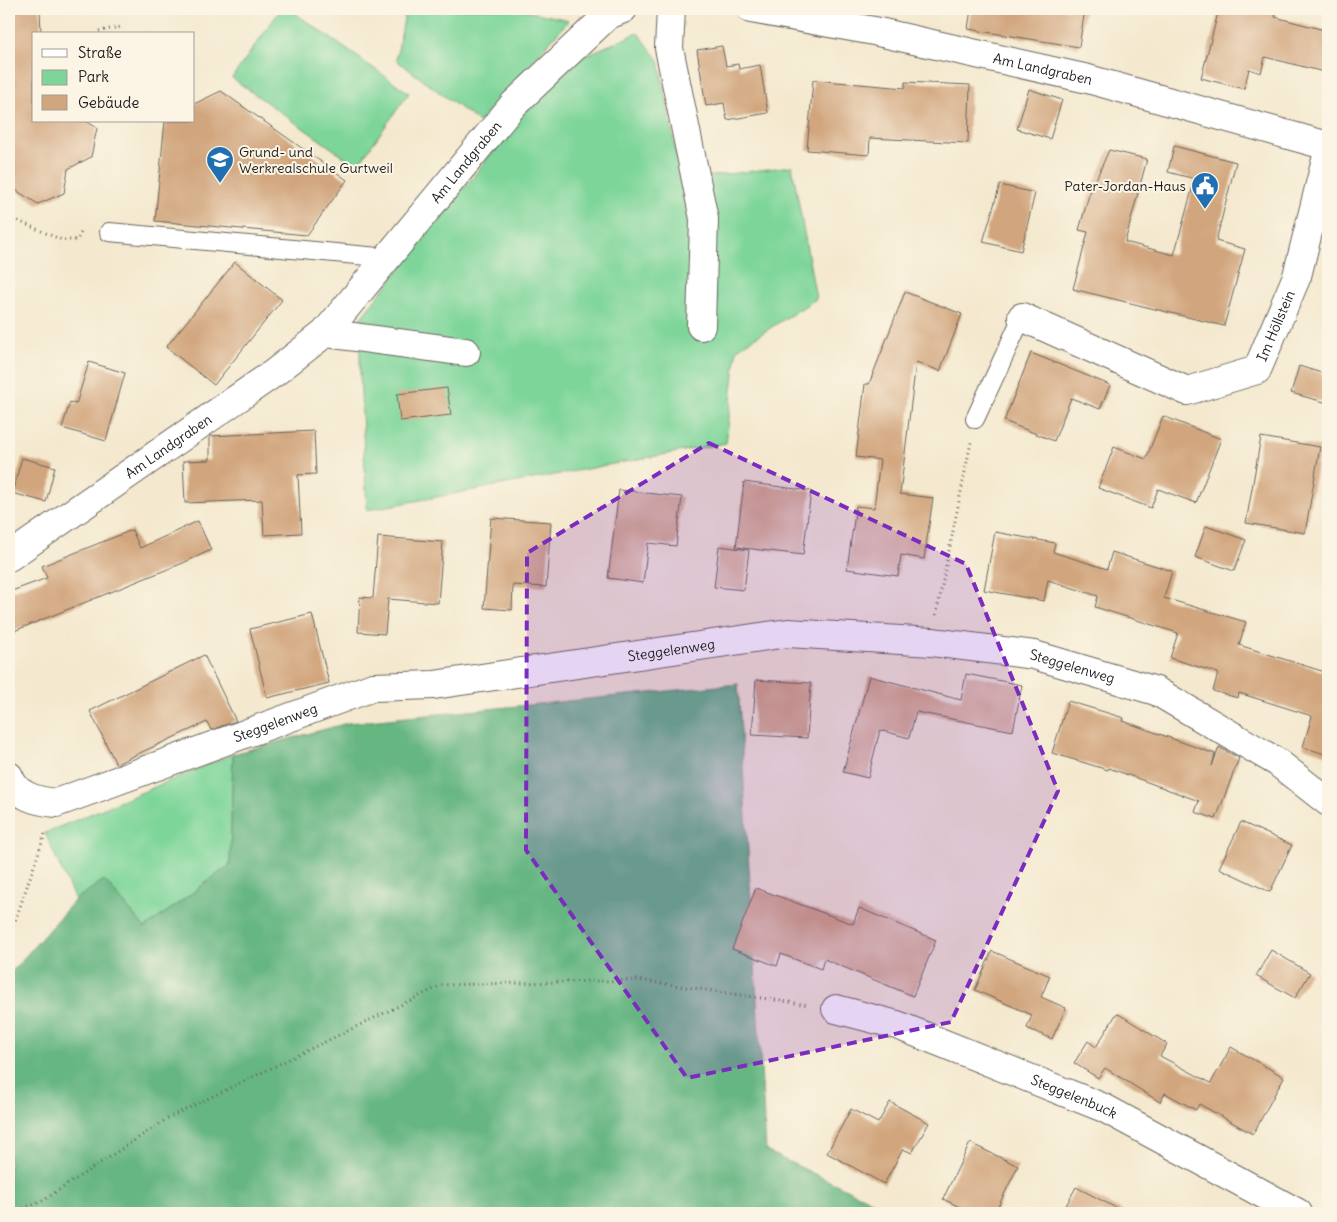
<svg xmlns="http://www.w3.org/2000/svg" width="1337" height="1222" viewBox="0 0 1337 1222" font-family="Delius,sans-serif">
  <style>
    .green { fill: #7dd59a; stroke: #4c785b }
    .forest { fill: #66b682; stroke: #41694f }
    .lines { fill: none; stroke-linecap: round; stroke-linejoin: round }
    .stream { stroke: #47adc7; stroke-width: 9 }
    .building { fill: #d1a67e }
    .lane-casing { stroke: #68645b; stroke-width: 20 }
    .street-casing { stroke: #68645b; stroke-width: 30 }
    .path { stroke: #68645b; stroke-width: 3; stroke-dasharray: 1 4; stroke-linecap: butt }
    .lane { stroke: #fff; stroke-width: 18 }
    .street { stroke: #fff; stroke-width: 28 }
    .marked { fill: #7b2cbf; fill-opacity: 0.2; stroke: #7b2cbf; stroke-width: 4; stroke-dasharray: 10 6; stroke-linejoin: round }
    .labels { text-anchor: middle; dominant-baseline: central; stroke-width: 4; stroke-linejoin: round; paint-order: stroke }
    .street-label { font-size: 14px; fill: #1c1c1c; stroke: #fcf5e5 }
    .poi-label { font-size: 14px; fill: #1c1c1c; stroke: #fcf5e5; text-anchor: start }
  </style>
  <rect width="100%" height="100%" fill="#fcf5e5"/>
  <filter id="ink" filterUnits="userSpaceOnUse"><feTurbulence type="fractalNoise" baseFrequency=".02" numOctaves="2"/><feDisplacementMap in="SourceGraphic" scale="10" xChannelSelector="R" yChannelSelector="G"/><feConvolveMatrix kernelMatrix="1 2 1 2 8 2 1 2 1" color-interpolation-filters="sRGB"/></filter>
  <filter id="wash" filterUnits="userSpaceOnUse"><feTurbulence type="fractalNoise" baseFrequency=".0096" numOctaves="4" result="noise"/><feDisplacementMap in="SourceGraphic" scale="20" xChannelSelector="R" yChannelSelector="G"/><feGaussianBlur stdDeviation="1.12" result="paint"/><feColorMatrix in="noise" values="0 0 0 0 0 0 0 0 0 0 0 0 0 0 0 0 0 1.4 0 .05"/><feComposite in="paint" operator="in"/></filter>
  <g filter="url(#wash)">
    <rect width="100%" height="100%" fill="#f4e9cf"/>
    <g class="green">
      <path d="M281 9H289L409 93 357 166 232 78Z"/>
      <path d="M406 9H517L569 20 479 122 396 60Z"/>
      <path d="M638 33 659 60 681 180 792 166 816 299 737 349 726 443 367 510 360 374V319L539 94 586 55Z"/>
      <path d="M233 754 230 865 145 928 104 880 75 900 45 833Z"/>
    </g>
    <path class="forest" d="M738 684 766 1151 897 1213H9V975L75 900 104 880 145 928 230 865 233 754 348 723Z"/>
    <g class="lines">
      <path class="stream" d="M868 11 871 9"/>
    </g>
    <g id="blocks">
      <g class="building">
        <path d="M9 9H40L41 34H34V121H86L97 128 91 157 68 169 64 193 38 204 9 186Z"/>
        <path d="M971 9H1085L1079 47 968 29Z"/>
        <path d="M1219 9H1277L1275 17 1328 31V73L1265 57 1261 73 1249 69 1244 89 1201 78Z"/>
        <path d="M722 46 726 66 738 64 739 69 760 65 768 113 727 120 724 103 706 106 697 50Z"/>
        <path d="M813 80 905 88V82L970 85 968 143 870 138 869 155 807 150Z"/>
        <path d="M1029 89 1062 100 1050 139 1017 129Z"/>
        <path d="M221 91 347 180 307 235 155 221 165 121H194V104Z"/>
        <path d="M1174 146 1236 162 1216 241 1245 249 1224 326 1073 289 1088 232 1079 230 1089 195 1109 150 1147 159 1125 242 1174 255 1195 179 1168 172Z"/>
        <path d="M1000 185 1035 193 1021 251 983 242Z"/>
        <path d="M235 262 282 300 214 385 166 347Z"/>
        <path d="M905 292 962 314 940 371 916 362 900 494 933 498 924 559 901 555 898 576 847 569 856 506 874 508 880 460 856 457 865 384H869Z"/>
        <path d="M1031 353 1110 385 1100 409 1071 398 1054 441 1004 421Z"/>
        <path d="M89 362 125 373 106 441 62 428 70 402 76 404Z"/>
        <path d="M1299 366 1328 375V403L1291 393Z"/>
        <path d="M447 388 451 415 400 421 397 394Z"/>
        <path d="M1163 416 1221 439 1196 503 1158 489 1151 508 1098 488 1114 447 1146 459Z"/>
        <path d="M314 431 316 474 298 475 301 533 264 535 262 500 185 503 183 461 210 460V436Z"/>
        <path d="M1261 437 1320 447 1305 533 1246 523Z"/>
        <path d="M22 458 55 467 46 502 12 493Z"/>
        <path d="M744 482 811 491 803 555 736 547Z"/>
        <path d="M619 490 682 497 676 546 648 543 643 583 608 578Z"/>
        <path d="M491 518 551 522 546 587 513 585 512 610 484 608Z"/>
        <path d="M198 521 211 550 183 563 9 633V592L47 578 42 566 132 530 140 548Z"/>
        <path d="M1206 526 1246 540 1234 571 1195 557Z"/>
        <path d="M995 532 1055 543 1053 552 1107 569 1112 552 1172 571 1164 598 1246 622 1239 645 1328 673 1325 684 1328 685V755L1303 747 1312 716 1239 693 1238 698 1213 691 1218 673 1170 658 1178 633 1095 607 1098 596 1048 580 1044 601 984 590Z"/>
        <path d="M378 537 443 542 438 603 388 599 385 634 358 632 360 597 373 598Z"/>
        <path d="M719 546 749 550 744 590 714 587Z"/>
        <path d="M312 614 329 683 267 698 250 629Z"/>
        <path d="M204 655 236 721 211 730 207 722 116 764 90 711Z"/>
        <path d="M966 674 1022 685 1013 731 916 712 909 738 880 730 868 778 843 772 869 676 961 700Z"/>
        <path d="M756 680 811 683 807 738 752 735Z"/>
        <path d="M1068 701 1124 718 1123 721 1215 754 1212 766 1219 747 1239 758 1216 819 1195 812 1199 801 1109 768 1108 770 1052 753Z"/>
        <path d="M1241 822 1292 845 1270 892 1219 868Z"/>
        <path d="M756 888 853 924 859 908 936 940 913 996 824 959 821 969 781 954 777 966 732 949Z"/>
        <path d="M1271 950 1310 973 1295 998 1256 976Z"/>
        <path d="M992 951 1050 976 1041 997 1066 1008 1052 1039 1027 1028 1032 1015 975 990Z"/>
        <path d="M1117 1013 1167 1044 1160 1056 1211 1083 1231 1047 1284 1077 1253 1134 1199 1104 1196 1110 1165 1093 1160 1102 1105 1068 1098 1078 1074 1063 1088 1041 1096 1047Z"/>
        <path d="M890 1102 929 1123 912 1153 903 1149 884 1184 827 1153 851 1109 878 1123Z"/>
        <path d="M970 1143 1018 1166 995 1213H972L943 1199Z"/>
        <path d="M1076 1187 1126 1213H1062Z"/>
      </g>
    </g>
  </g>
  <g filter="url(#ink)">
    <use href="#blocks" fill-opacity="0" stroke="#68645b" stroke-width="1"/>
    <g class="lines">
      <defs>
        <g id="lane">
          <path d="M109 232 389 258"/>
          <path d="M975 419 1022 317"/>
        </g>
        <g id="street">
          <path d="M671 9 669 48 704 219 701 326"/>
          <path id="s1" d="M751 9 874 31 1088 79 1328 146"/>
          <path id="s2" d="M1022 317 1187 391 1257 370 1297 276 1328 152"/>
          <path d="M325 333 466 352"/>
          <path id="s3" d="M9 557 274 373 325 333 514 104 608 15 623 9"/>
          <path id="s4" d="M9 776C16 796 36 801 56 803L373 687 434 685 788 633 932 642 1034 655 1156 691 1277 762 1328 802"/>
          <path id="s5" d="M836 1009 897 1025 1104 1108 1298 1213"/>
        </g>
      </defs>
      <use href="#lane" class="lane-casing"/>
      <use href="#street" class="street-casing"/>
      <g class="path">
        <path d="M99 31 121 27"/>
        <path d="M9 217 62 240H77L82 231"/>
        <path d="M936 615 971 442"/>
        <path d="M9 939 46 831"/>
        <path d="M9 1213 41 1202 170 1117 442 985 638 980 809 1005"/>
      </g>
      <use href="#lane" class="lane"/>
      <use href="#street" class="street"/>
    </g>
  </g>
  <path class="marked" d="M709 443 966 564 1058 791 951 1022 687 1078 526 850 527 553Z"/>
  <defs>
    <symbol id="school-pin" viewBox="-11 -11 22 30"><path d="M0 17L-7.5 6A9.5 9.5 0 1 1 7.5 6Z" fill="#1f6fb2" stroke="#fcf5e5"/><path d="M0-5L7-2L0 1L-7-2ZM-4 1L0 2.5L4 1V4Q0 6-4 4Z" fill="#fff"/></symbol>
    <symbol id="civic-pin" viewBox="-11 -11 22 30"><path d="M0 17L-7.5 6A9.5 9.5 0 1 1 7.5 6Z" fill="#1f6fb2" stroke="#fcf5e5"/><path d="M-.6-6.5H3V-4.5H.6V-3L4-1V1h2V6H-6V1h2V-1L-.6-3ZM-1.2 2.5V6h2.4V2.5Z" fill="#fff"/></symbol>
  </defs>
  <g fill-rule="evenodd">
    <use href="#school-pin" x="204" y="144" width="32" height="43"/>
    <use href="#civic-pin" x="1189" y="170" width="32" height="43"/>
  </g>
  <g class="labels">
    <g class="street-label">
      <text stroke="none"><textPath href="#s1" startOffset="298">Am Landgraben</textPath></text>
      <text stroke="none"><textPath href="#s3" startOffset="609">Am Landgraben</textPath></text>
      <text stroke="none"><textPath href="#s2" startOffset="302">Im Höllstein</textPath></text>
      <text stroke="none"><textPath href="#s3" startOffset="194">Am Landgraben</textPath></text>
      <text stroke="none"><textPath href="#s4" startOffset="696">Steggelenweg</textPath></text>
      <text stroke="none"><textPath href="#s4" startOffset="1101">Steggelenweg</textPath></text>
      <text stroke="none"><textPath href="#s4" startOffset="291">Steggelenweg</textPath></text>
      <text stroke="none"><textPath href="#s5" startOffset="254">Steggelenbuck</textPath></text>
    </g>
    <g class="poi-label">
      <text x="239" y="152">Grund- und<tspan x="239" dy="16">Werkrealschule Gurtweil</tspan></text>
      <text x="1186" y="186" text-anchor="end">Pater-Jordan-Haus</text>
    </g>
  </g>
  <rect width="1337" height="1222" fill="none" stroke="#fcf5e5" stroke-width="30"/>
  <rect x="32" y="32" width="162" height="90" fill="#fcf5e5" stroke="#a29e95"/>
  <rect x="42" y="49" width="25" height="8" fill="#ffffff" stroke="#a29e95"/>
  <text x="78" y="58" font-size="15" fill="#1c1c1c">Straße</text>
  <rect x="42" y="70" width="25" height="15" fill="#7dd59a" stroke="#a29e95"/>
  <text x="78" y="82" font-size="15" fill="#1c1c1c">Park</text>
  <rect x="42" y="95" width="25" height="15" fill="#d1a67e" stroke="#a29e95"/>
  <text x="78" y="108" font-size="15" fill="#1c1c1c">Gebäude</text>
</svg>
